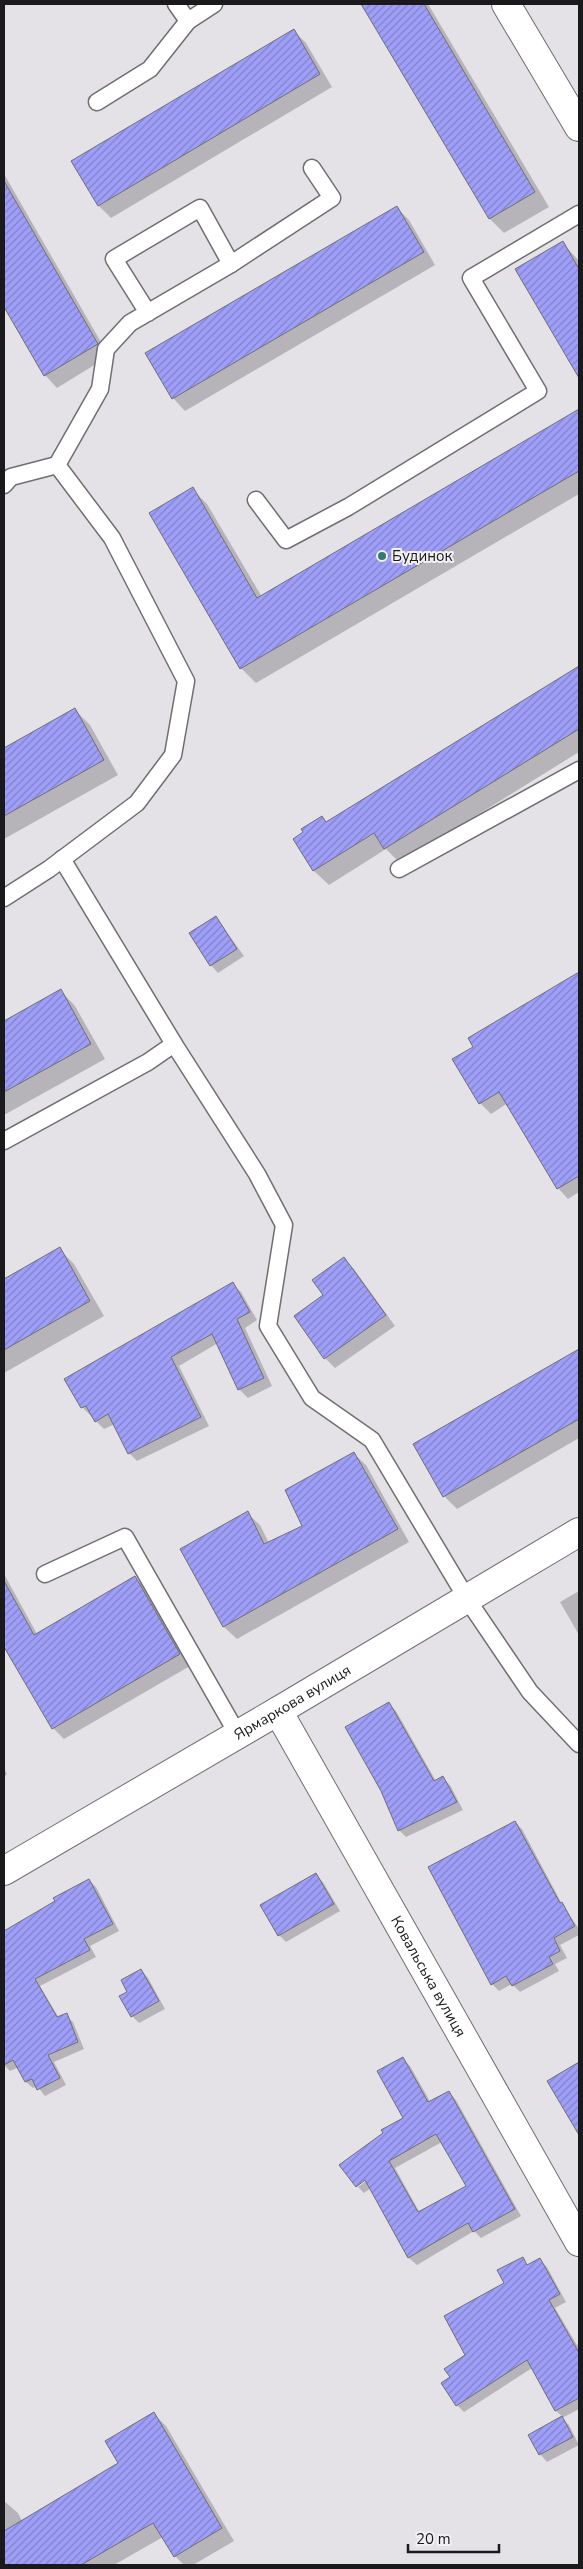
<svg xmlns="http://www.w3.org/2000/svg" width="583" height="2569" viewBox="0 0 583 2569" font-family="'Nunito Sans',sans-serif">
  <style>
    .shadow { fill: #0003; fill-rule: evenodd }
    .building { fill: url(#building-hatch); stroke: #6e6f74; fill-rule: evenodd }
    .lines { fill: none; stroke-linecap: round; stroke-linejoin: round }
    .lane-casing { stroke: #706e72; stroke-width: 19 }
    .street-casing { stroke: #706e72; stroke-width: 30 }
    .lane { stroke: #fff; stroke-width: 16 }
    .street { stroke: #fff; stroke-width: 28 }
    .poi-dot { fill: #317973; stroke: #f2eff5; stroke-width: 2 }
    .labels { text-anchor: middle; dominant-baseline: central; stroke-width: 4; stroke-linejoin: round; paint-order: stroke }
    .poi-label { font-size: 15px; fill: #1a191b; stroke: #f2eff5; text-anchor: start }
    .street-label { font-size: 15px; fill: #1a191b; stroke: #f2eff5 }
  </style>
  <defs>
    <pattern id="building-hatch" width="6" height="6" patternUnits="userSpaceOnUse" patternTransform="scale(1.25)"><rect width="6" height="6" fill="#9f9ff9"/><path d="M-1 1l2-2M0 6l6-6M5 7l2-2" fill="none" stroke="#8181c9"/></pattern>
  </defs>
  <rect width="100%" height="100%" fill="#e4e2e7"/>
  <g class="shadow">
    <path d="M363 4H428L549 207 504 233 490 219Z"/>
    <path d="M294 31 306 43 332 87 111 218 99 206 73 162Z"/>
    <path d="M4 174 109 356 57 388 45 375 4 305Z"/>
    <path d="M397 208 409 220 435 265 185 411 173 398 147 354Z"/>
    <path d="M562 242 579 261V376L517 269Z"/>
    <path d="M579 411V494L256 683 241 668 151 514 192 489 207 504 262 597Z"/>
    <path d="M579 667V752L400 863 386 849 329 885 314 871 295 839 322 817 327 823Z"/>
    <path d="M75 710 90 725 118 775 4 839V750Z"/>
    <path d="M216 917 244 956 218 973 211 965 191 933Z"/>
    <path d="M579 974V1192L568 1199 558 1188 508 1103 491 1114 480 1103 475 1047 469 1038Z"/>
    <path d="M61 991 75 1006 105 1059 4 1115V1022Z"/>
    <path d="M59 1249 74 1264 104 1316 4 1373V1280Z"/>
    <path d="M344 1259 354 1269 395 1326 335 1368 325 1358 295 1316 324 1295Z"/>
    <path d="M232 1284 241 1292 257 1320 245 1328 272 1386 248 1398 239 1389 218 1343 179 1366 209 1426 137 1461 129 1453 115 1424 104 1429 82 1407Z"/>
    <path d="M579 1350V1438L457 1509 444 1496 415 1445Z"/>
    <path d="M353 1453 366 1465 409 1542 237 1639 224 1627 182 1550 247 1513 260 1525 269 1543 304 1527Z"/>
    <path d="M4 1574 37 1634 135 1577 146 1589 190 1666 64 1739 53 1728 4 1644Z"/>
    <path d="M579 1591V1635L560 1602Z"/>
    <path d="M389 1704 396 1711 436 1781 443 1778 450 1785 463 1810 406 1837 399 1830Z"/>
    <path d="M4 1768 7 1774 4 1777Z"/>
    <path d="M515 1822 522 1829 562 1904 579 1929V1935L560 1945 567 1958 555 1964 559 1971 520 1992 512 1984 499 1991 492 1984Z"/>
    <path d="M316 1875 323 1882 340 1911 286 1942 279 1935Z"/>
    <path d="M89 1880 96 1887 119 1931 90 1946 96 1957 40 1986 59 2018 66 2015 73 2022 84 2049 54 2062 66 2085 45 2096 37 2086 33 2088 26 2082 19 2067 10 2071 4 2065V1931L57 1902Z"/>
    <path d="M141 1970 148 1978 165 2009 139 2023 132 2016 129 1992Z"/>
    <path d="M403 2059 410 2066 431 2103 449 2092 456 2100 521 2216 481 2238 474 2231 417 2265 409 2258 371 2188 364 2193 358 2187 371 2177 405 2118ZM442 2142 468 2186 420 2213 395 2168Z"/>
    <path d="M579 2064V2132L549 2082Z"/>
    <path d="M522 2259 529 2266 540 2260 547 2267 566 2302 555 2308 577 2345 579 2344V2409L562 2418 569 2425 579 2445 547 2462 540 2454 529 2435 563 2417 556 2411 532 2368 464 2412 457 2405 451 2378Z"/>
    <path d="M154 2414 166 2426 234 2541 193 2565H184L175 2556 163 2537 114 2565H4V2501L18 2513 22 2521 120 2463Z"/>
  </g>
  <g class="building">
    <path d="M361 4H424L535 192 489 219Z"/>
    <path d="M294 29 320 74 98 206 71 161Z"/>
    <path d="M4 181 98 344 44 376 4 307Z"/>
    <path d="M397 206 424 252 172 399 145 353Z"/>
    <path d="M563 241 579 269V378L515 269Z"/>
    <path d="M579 409V471L240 669 149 513 193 487 257 598Z"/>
    <path d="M579 666V729L384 849 374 833 313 871 293 839 303 832 301 829 322 816 326 822Z"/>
    <path d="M75 708 104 760 4 816V748Z"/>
    <path d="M216 916 237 949 210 966 189 933Z"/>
    <path d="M579 972V1176L557 1189 499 1092 479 1104 452 1059 473 1047 468 1038Z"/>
    <path d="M61 989 91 1044 4 1092V1021Z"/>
    <path d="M60 1247 90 1301 4 1350V1279Z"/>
    <path d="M344 1257 386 1315 324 1359 294 1316 323 1295 312 1280Z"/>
    <path d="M233 1282 250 1312 237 1319 264 1378 238 1390 212 1334 171 1357 201 1417 128 1454 108 1414 95 1422 86 1406 81 1408 64 1379Z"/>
    <path d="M579 1349V1419L443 1497 413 1444Z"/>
    <path d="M354 1452 398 1529 223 1627 180 1549 248 1511 264 1544 302 1526 285 1490Z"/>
    <path d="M135 1576 180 1654 52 1729 4 1647V1581L34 1635Z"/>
    <path d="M389 1702 434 1781 443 1776 457 1802 398 1831 381 1791 345 1727Z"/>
    <path d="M515 1821 560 1903 562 1902 575 1926 554 1938 560 1951 549 1957 553 1964 512 1986 506 1976 491 1985 428 1867Z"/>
    <path d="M316 1873 334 1904 278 1936 260 1905Z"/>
    <path d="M89 1879 113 1924 84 1939 90 1950 35 1979 57 2017 67 2013 78 2042 48 2055 60 2078 37 2090 32 2079 25 2082 13 2060 4 2065V1931L55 1901 53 1898Z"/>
    <path d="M141 1969 159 2001 131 2017 119 1996 127 1992 121 1980Z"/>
    <path d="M403 2057 428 2102 449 2091 515 2209 473 2232 468 2223 408 2258 365 2180 356 2187 339 2165 383 2133 381 2130 403 2118 377 2071ZM436 2134 466 2186 418 2212 389 2161Z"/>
    <path d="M579 2062V2135L547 2081Z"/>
    <path d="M523 2257 527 2265 540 2258 560 2294 549 2300 579 2353V2398L555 2411 527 2360 456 2406 441 2383 450 2377 444 2369 465 2355 444 2316 504 2283 497 2270Z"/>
    <path d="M154 2412 222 2528 174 2557 153 2523 81 2565H4V2531L118 2463 105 2441Z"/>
    <path d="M562 2416 573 2437 539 2455 528 2435Z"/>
  </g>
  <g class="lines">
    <defs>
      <g id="lane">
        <path d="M176 4 188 21 214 4"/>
        <path d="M97 102 150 69 188 21"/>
        <path d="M231 264 332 198 312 168"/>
        <path d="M57 465 100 389 106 349 130 323 231 264 200 208 114 259 148 313"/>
        <path d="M4 485 11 477 57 465 112 538 186 681 173 755 137 803 49 869 4 898"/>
        <path d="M256 500 286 540 348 507 538 391 471 278 579 214"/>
        <path d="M399 869 579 770"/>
        <path d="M174 1044 257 1174 284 1225 268 1326 312 1398 372 1440 467 1599 530 1692 579 1744"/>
        <path d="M4 1141 148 1062 174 1044 62 859"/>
        <path d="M45 1574 125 1537 238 1735"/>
      </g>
      <g id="street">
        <path d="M506 4 579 127"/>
        <path id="s1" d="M278 1711 579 2242"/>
        <path id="s2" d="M4 1871 278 1711 579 1532"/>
      </g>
    </defs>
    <use href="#lane" class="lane-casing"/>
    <use href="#street" class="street-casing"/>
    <use href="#lane" class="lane"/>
    <use href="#street" class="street"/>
  </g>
  <circle class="poi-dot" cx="382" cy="556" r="5"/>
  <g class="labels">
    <g class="poi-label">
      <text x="392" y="556">Будинок</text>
    </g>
    <g class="street-label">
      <text stroke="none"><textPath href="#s2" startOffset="334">Ярмаркова вулиця</textPath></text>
      <text stroke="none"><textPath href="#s1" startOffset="305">Ковальська вулиця</textPath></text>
    </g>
  </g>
  <rect width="583" height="2569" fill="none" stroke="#1a191b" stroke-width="10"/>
  <path d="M408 2544v8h91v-8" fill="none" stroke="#1a191b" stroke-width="2.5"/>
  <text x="416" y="2544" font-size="15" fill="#1a191b" stroke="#f2eff5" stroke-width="4" paint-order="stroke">20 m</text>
</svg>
